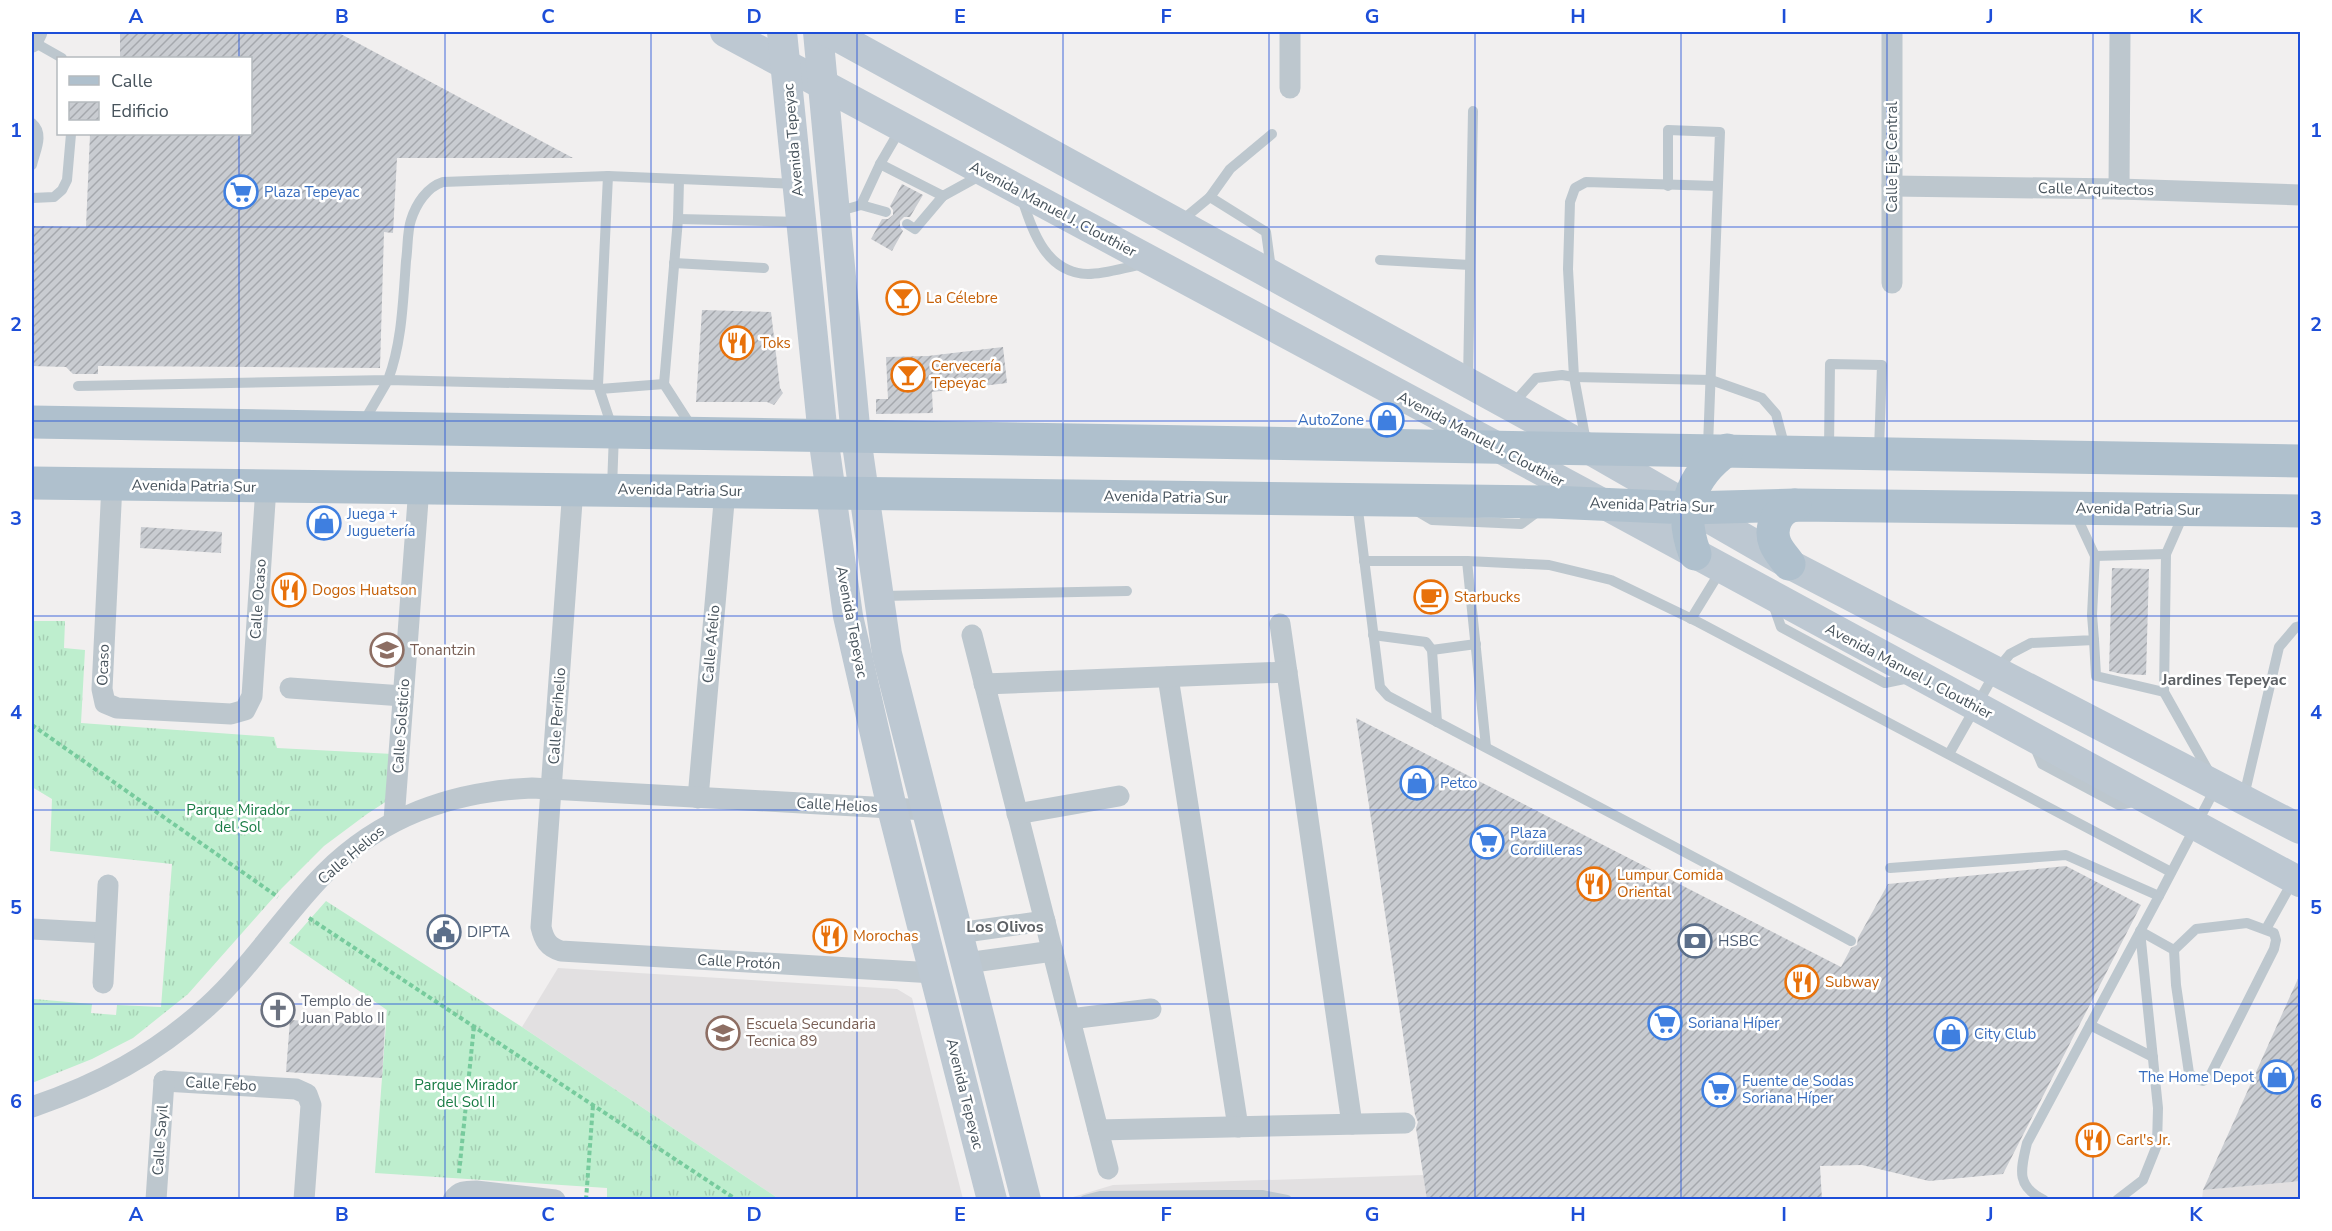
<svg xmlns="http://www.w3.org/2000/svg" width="2332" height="1231" viewBox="0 0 2332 1231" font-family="'Nunito Sans',sans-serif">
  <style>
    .education { fill: #e2e0e1 }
    .grass { fill: url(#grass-tufts) }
    .building { fill: url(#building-hatch) }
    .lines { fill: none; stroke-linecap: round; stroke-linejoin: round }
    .path { stroke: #77cb9d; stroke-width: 4; stroke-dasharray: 4.5 3; stroke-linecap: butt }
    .lane { stroke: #bdc7ce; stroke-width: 10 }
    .street { stroke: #bdc7ce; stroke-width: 21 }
    .secondary { stroke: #bdc8d2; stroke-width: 30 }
    .primary { stroke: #afc0cd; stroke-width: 33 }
    .grid { fill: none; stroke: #1d4ed8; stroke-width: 1.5; stroke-opacity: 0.55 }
    .labels { text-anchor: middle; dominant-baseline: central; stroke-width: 5; stroke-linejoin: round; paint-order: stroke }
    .street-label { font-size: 15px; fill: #47535c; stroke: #fff }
    .shop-label { font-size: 15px; fill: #366cbe; stroke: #fff; text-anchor: start }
    .food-label { font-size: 15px; fill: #c56008; stroke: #fff; text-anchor: start }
    .education-label { font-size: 15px; fill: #785e54; stroke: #fff; text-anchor: start }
    .park-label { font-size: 15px; fill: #197c45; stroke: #fff }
    .service-label { font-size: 15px; fill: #4e5e75; stroke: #fff; text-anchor: start }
    .worship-label { font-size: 15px; fill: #5b616d; stroke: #fff; text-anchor: start }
    .neighbourhood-label { font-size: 16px; font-weight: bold; fill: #5c6064; stroke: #fff }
    .neatline { fill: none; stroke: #1d4ed8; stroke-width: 2 }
    .grid-label { font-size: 20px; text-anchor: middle; font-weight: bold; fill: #1d4ed8 }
  </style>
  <defs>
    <pattern id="grass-tufts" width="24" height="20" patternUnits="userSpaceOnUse" patternTransform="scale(1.5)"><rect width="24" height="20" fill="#beeece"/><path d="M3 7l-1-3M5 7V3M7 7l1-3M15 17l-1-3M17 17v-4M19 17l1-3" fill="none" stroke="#a5ceb3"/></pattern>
    <pattern id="building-hatch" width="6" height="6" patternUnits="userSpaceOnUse" patternTransform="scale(1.5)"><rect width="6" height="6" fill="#c9ccd1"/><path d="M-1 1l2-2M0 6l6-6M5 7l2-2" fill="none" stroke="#a5a8ad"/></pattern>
  </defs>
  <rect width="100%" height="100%" fill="#f1efef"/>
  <g class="education">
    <path d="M558 968 897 989 912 998 963 1199H779L522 1027Z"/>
    <path d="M1423 1175 1430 1200H1063L1113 1185Z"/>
    <path d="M2300 1181V1199L2202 1200 2203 1190Z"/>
  </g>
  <g class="grass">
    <path d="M32 621H65L64 648 85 650 81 723 274 737 277 748 393 754 390 799 367 814 324 846 282 888 188 994 133 1038 92 1059 32 1083 34 999 92 1004 91 1013 116 1015 117 1005 161 1007 172 864 50 851 52 799 32 787Z"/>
    <path d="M326 901 522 1027 779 1199H607V1188L375 1173 387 1010 289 943Z"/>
  </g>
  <g class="building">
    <path d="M120 32H337L573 158H397L393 233 384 232 380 368 98 366V374H73L66 367 32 366V226L86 227 90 134H250V58H120Z"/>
    <path d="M902 184 923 195 910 217H904L900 221V227L903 231 892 251 871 239 882 219H888L893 215V210L890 206Z"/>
    <path d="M702 310 771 312 780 388 783 393 774 405 767 402H696Z"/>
    <path d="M1003 347 1007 383 932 392 933 413 876 414V399H888L886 357 928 356Z"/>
    <path d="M141 527 222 532 221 553 140 548Z"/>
    <path d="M2112 568 2149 569 2146 675 2122 674 2109 671Z"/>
    <path d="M1356 718 1841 967 1851 948 1857 945 1858 938 1888 884 2066 866 2141 905 2003 1174 1929 1181 1862 1165 1820 1166 1822 1200H1427L1416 1128 1418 1122 1415 1115Z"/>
    <path d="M2301 972V1181L2203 1190Z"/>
    <path d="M290 1020 385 1025 382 1078 286 1072Z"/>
  </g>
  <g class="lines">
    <g class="path">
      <path d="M32 725 278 897"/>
      <path d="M309 918 737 1200"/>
      <path d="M459 1173 474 1026"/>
      <path d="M586 1200 593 1105"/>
    </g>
    <g class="lane">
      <path d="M32 41 62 58"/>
      <path d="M32 123C45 134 35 151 32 165"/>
      <path d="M880 164 943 196 983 174"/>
      <path d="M679 180 678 219 664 384 693 429"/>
      <path d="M1668 186V130L1720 132 1708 446"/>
      <path d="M1717 186 1586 182 1575 188 1570 202 1568 269 1574 377 1711 380 1762 398 1776 414 1785 448"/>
      <path d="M1210 197 1230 169 1272 134"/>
      <path d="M32 198 54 197 62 190 67 180 71 134"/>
      <path d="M1022 199C1033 232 1046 273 1088 274 1106 274 1126 267 1144 264"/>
      <path d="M861 205 886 212"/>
      <path d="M836 212 861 205 880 164 901 128"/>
      <path d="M678 219 800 222"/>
      <path d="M1181 221 1210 197 1266 232 1271 269"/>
      <path d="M907 224 915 229 943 196"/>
      <path d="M1380 260 1470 265"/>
      <path d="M674 263 764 268"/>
      <path d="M1468 380 1473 111"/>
      <path d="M598 385 608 176"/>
      <path d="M78 386 388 380C402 343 403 301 406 261 408 248 407 232 411 220 416 204 427 187 443 182L608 176 797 184"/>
      <path d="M600 389 664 384"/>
      <path d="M1512 405 1536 378 1562 375 1574 377 1586 442"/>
      <path d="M363 423 388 380 598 385 614 433 612 488"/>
      <path d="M1829 448 1830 364 1882 365 1879 450"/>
      <path d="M1357 502 1380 687 1388 696C1543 778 1698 858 1851 941"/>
      <path d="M1415 510 1432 520 1521 524 1540 510"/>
      <path d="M2184 513 2166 554 2164 692 2209 772"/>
      <path d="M2095 556 2166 554"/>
      <path d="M1364 561H1467L1549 565 1611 580 1698 622 2171 872"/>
      <path d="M1467 561 1486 747"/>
      <path d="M882 596 1127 591"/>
      <path d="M1772 601 1781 627 1885 683 1909 678"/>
      <path d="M1691 619 1721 570"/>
      <path d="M1373 635 1426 642 1432 650 1437 722"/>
      <path d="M2094 640 2096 676 2164 692"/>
      <path d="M1432 650 1476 644"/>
      <path d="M2034 745 2042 764 2119 805 2138 801"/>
      <path d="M1949 754 1996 671 2010 654 2031 643 2094 640 2092 615 2095 556 2075 513"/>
      <path d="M2244 796 2279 647 2296 627 2300 626"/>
      <path d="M1890 868 2066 855 2159 896 2215 789"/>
      <path d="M2247 923 2274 933 2276 940 2274 949 2210 1076 2203 1081 2195 1079 2189 1073 2176 985 2174 950 2196 929Z"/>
      <path d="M2266 929 2294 879"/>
      <path d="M2090 1025 2153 1057"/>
      <path d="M1229 1199V1195H1262L1287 1200"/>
      <path d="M1085 1200 1100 1196 1229 1195"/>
      <path d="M2044 1200C2015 1186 2021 1169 2027 1143L2159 896"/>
      <path d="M2117 1200 2143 1180 2157 1145 2158 1108 2140 931 2174 950"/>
    </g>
    <g class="street">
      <path d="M32 42 37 32"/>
      <path d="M1290 88V32"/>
      <path d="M1892 186 2119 189 2300 195"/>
      <path d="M2119 189 2120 32"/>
      <path d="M1892 283V32"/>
      <path d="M112 484 102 689 105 703 117 708 231 714 245 710 252 696 266 487"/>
      <path d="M573 488 541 927C544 940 548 947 561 951L934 973"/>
      <path d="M1280 624 1352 1124"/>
      <path d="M972 635 1108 1169"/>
      <path d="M1168 677 1238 1127"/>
      <path d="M984 684 1287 672"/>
      <path d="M290 688 403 696"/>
      <path d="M698 798 725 491"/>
      <path d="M1017 814 1119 796"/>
      <path d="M394 820 419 487"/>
      <path d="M32 929 105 933"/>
      <path d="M958 933 1045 921"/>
      <path d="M966 963 1053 951"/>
      <path d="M103 983 108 885"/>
      <path d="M1070 1019 1151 1009"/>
      <path d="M164 1081 296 1089 307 1094 311 1105 304 1200"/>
      <path d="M32 1107C99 1084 154 1055 207 1007 251 967 283 916 324 874 380 817 453 791 532 788L926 810"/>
      <path d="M1098 1130 1405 1123"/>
      <path d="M156 1200 164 1081"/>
      <path d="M453 1200C459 1191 466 1191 476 1191L555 1200"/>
    </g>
    <g class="secondary">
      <path d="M725 32 1602 503 2300 882"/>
      <path d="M782 32 823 436 848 616 892 808 992 1200"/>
      <path d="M818 32 856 437 887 654 1026 1200"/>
      <path d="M829 32 1587 448 1789 564 2300 829"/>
    </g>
    <g class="primary">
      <path d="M32 422 2300 461"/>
      <path d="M32 483 1551 502 1688 508 1795 505 2300 511"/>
      <path d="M1695 554C1679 512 1689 477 1727 450"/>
      <path d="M1789 564C1784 557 1778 551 1775 543 1769 527 1778 508 1795 505"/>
    </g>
  </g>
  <path class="grid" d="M239 32V58M445 32V1200M651 32V1200M857 32V1200M1063 32V1200M1269 32V1200M1475 32V1200M1681 32V1200M1887 32V1200M2093 32V1200M239 134V1200M32 227H2300M32 421H2300M32 616H2300M32 810H2300M32 1004H2300"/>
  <defs>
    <symbol id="supermarket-ring" viewBox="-11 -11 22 22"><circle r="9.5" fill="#fff" stroke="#3f7fe0" stroke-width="1.5"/><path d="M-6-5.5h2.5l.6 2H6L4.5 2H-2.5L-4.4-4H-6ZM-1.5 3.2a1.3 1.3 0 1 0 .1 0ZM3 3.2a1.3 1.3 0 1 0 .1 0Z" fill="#3f7fe0"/></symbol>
    <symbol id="bar-ring" viewBox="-11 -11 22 22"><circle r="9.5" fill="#fff" stroke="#e8710a" stroke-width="1.5"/><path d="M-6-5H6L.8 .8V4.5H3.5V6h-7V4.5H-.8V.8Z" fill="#e8710a"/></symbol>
    <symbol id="restaurant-ring" viewBox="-11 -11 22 22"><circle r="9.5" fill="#fff" stroke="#e8710a" stroke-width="1.5"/><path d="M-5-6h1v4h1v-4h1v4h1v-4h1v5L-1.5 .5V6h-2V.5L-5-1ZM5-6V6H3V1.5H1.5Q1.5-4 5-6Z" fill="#e8710a"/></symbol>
    <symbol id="shop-ring" viewBox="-11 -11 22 22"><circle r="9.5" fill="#fff" stroke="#3f7fe0" stroke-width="1.5"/><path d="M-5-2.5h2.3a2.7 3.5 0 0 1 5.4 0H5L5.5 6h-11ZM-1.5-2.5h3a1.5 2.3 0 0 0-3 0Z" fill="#3f7fe0"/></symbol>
    <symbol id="cafe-ring" viewBox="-11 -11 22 22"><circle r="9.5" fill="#fff" stroke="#e8710a" stroke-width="1.5"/><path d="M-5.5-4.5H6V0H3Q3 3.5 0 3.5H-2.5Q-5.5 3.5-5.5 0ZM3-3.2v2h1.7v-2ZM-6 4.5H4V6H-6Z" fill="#e8710a"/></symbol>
    <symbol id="school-ring" viewBox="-11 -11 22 22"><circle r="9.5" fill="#fff" stroke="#8d6e63" stroke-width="1.5"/><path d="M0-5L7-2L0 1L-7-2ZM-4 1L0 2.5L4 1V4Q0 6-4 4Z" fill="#8d6e63"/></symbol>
    <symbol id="civic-ring" viewBox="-11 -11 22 22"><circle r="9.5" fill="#fff" stroke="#5c6f8a" stroke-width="1.5"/><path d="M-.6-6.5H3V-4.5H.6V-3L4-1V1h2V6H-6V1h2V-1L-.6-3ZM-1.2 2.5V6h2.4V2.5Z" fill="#5c6f8a"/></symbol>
    <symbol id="bank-ring" viewBox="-11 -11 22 22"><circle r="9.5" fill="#fff" stroke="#5c6f8a" stroke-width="1.5"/><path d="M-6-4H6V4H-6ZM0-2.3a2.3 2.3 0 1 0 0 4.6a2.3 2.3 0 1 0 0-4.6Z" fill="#5c6f8a"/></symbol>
    <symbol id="church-ring" viewBox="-11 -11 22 22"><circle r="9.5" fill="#fff" stroke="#6b7280" stroke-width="1.5"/><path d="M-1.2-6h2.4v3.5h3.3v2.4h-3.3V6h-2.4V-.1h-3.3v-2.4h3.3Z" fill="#6b7280"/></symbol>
  </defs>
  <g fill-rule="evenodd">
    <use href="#supermarket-ring" x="222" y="173" width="38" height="38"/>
    <use href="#bar-ring" x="884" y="279" width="38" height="38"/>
    <use href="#restaurant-ring" x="718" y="324" width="38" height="38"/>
    <use href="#bar-ring" x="889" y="356" width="38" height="38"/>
    <use href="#shop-ring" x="1368" y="401" width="38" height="38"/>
    <use href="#shop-ring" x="305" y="504" width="38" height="38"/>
    <use href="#restaurant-ring" x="270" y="571" width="38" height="38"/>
    <use href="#cafe-ring" x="1412" y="578" width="38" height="38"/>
    <use href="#school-ring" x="368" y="631" width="38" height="38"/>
    <use href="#shop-ring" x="1398" y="764" width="38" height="38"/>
    <use href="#supermarket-ring" x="1468" y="823" width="38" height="38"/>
    <use href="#restaurant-ring" x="1575" y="865" width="38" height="38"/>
    <use href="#civic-ring" x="425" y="913" width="38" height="38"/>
    <use href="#restaurant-ring" x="811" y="917" width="38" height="38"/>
    <use href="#bank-ring" x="1676" y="922" width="38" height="38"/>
    <use href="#restaurant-ring" x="1783" y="963" width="38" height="38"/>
    <use href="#church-ring" x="259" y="991" width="38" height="38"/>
    <use href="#supermarket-ring" x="1646" y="1004" width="38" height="38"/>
    <use href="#school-ring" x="704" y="1014" width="38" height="38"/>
    <use href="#shop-ring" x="1932" y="1015" width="38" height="38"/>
    <use href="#shop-ring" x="2258" y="1058" width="38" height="38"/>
    <use href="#supermarket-ring" x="1700" y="1071" width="38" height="38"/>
    <use href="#restaurant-ring" x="2074" y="1121" width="38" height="38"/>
  </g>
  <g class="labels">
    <g class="street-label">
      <text transform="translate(793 140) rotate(-95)">Avenida Tepeyac</text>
      <text transform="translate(1892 157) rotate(-90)">Calle Eje Central</text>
      <text transform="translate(2096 189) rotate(1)">Calle Arquitectos</text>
      <text transform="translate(1053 209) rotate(28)">Avenida Manuel J. Clouthier</text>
      <text transform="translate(1481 439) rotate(28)">Avenida Manuel J. Clouthier</text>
      <text transform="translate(194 486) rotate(1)">Avenida Patria Sur</text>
      <text transform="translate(680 490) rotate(1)">Avenida Patria Sur</text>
      <text transform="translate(1166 497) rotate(1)">Avenida Patria Sur</text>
      <text transform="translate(1652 505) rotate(2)">Avenida Patria Sur</text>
      <text transform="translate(2138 509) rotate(1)">Avenida Patria Sur</text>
      <text transform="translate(258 599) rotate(-86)">Calle Ocaso</text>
      <text transform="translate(852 622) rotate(79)">Avenida Tepeyac</text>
      <text transform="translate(711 644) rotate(-85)">Calle Afelio</text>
      <text transform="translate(103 665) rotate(-88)">Ocaso</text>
      <text transform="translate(1909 671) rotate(28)">Avenida Manuel J. Clouthier</text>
      <text transform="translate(557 716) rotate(-86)">Calle Perihelio</text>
      <text transform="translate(401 726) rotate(-86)">Calle Solsticio</text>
      <text transform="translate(837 805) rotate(3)">Calle Helios</text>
      <text transform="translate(351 855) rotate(-40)">Calle Helios</text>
      <text transform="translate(739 962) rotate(3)">Calle Protón</text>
      <text transform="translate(221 1084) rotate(3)">Calle Febo</text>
      <text transform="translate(965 1094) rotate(76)">Avenida Tepeyac</text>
      <text transform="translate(160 1140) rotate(-86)">Calle Sayil</text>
    </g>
    <g class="shop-label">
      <text x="264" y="192">Plaza Tepeyac</text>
      <text x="1364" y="420" text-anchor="end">AutoZone</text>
      <text x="347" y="514">Juega +<tspan x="347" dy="17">Juguetería</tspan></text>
      <text x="1440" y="783">Petco</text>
      <text x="1510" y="833">Plaza<tspan x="1510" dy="17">Cordilleras</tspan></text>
      <text x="1688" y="1023">Soriana Híper</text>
      <text x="1974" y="1034">City Club</text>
      <text x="2254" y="1077" text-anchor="end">The Home Depot</text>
      <text x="1742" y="1081">Fuente de Sodas<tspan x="1742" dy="17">Soriana Híper</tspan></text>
    </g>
    <g class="food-label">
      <text x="926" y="298">La Célebre</text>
      <text x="760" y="343">Toks</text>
      <text x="931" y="366">Cervecería<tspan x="931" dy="17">Tepeyac</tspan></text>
      <text x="312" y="590">Dogos Huatson</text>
      <text x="1454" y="597">Starbucks</text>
      <text x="1617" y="875">Lumpur Comida<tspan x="1617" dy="17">Oriental</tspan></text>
      <text x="853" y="936">Morochas</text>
      <text x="1825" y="982">Subway</text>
      <text x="2116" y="1140">Carl's Jr.</text>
    </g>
    <g class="education-label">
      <text x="410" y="650">Tonantzin</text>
      <text x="746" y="1024">Escuela Secundaria<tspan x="746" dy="17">Tecnica 89</tspan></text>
    </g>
    <g class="park-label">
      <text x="238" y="810">Parque Mirador<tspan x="238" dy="17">del Sol</tspan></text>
      <text x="466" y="1085">Parque Mirador<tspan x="466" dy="17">del Sol II</tspan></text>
    </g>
    <g class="service-label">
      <text x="467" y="932">DIPTA</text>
      <text x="1718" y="941">HSBC</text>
    </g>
    <g class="worship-label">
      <text x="301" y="1001">Templo de<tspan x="301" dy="17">Juan Pablo II</tspan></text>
    </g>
    <g class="neighbourhood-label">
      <text x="2224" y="680">Jardines Tepeyac</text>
      <text x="1005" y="927">Los Olivos</text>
    </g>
  </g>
  <rect width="2332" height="1231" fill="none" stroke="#ffffff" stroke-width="66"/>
  <rect x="57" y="57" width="195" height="78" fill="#ffffff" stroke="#b5babe" stroke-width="1.5"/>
  <rect x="69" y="76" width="30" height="9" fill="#afc0cd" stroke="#b5babe" stroke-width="1.5"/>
  <text x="111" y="87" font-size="18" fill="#47535c">Calle</text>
  <rect x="69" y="102" width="30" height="18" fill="url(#building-hatch)" stroke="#b5babe" stroke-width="1.5"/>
  <text x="111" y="117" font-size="18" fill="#47535c">Edificio</text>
  <rect x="33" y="33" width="2266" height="1165" class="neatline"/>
  <g class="grid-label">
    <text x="136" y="23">A</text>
    <text x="342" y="23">B</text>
    <text x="548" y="23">C</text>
    <text x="754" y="23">D</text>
    <text x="960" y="23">E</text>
    <text x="1166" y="23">F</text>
    <text x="1372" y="23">G</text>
    <text x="1578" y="23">H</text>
    <text x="1784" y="23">I</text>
    <text x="1990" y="23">J</text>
    <text x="2196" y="23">K</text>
    <text x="16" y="137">1</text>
    <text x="2316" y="137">1</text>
    <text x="16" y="331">2</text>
    <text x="2316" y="331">2</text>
    <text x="16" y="525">3</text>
    <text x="2316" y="525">3</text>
    <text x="16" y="719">4</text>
    <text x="2316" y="719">4</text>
    <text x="16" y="914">5</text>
    <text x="2316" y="914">5</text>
    <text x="16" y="1108">6</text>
    <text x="2316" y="1108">6</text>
    <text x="136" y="1221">A</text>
    <text x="342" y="1221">B</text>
    <text x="548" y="1221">C</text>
    <text x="754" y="1221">D</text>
    <text x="960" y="1221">E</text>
    <text x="1166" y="1221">F</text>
    <text x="1372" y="1221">G</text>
    <text x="1578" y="1221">H</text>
    <text x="1784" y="1221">I</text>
    <text x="1990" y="1221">J</text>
    <text x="2196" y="1221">K</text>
  </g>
</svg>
